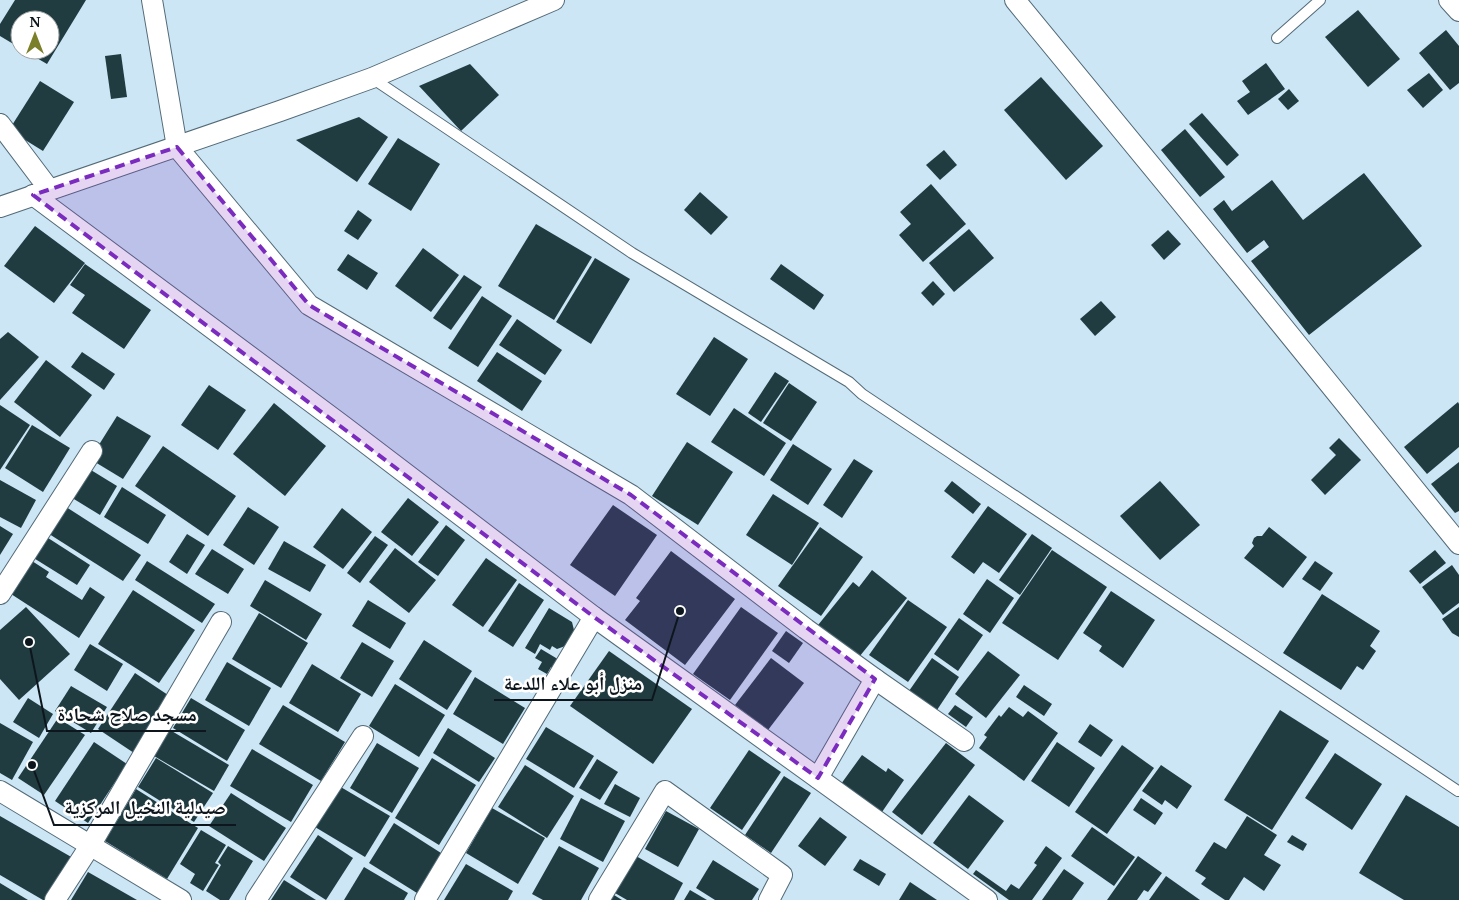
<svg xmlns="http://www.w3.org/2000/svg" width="1459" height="900" viewBox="0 0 1459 900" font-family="Georgia,'Noto Naskh Arabic',serif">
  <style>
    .building { fill: #203c41 }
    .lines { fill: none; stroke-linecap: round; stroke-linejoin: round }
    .service-casing { stroke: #536a77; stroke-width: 12 }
    .minor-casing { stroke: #536a77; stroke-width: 22 }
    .service { stroke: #fff; stroke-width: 10 }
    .minor { stroke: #fff; stroke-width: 20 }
    .marked { fill: #7b2cbf; fill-opacity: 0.2; stroke: #7b2cbf; stroke-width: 4; stroke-dasharray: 10 6; stroke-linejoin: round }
    .leader { fill: none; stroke: #0d161c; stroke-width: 2 }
    .callout-dot { fill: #0d161c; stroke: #fff; stroke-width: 2 }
    .callout-label { font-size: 19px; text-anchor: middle; font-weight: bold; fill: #0d161c; stroke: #fff; stroke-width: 5; stroke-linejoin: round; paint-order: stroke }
  </style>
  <rect width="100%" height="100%" fill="#cce6f5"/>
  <g class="building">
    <path d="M15 0H86L47 64 23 50H50V20H20V48L0 36V24Z"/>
    <path d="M1358 10 1400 59 1368 87 1325 37Z"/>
    <path d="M1446 30 1459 46V83L1450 90 1419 53Z"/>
    <path d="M121 54 127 97 111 99 105 56Z"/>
    <path d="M1266 63 1285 89 1248 115 1237 101 1250 92 1242 81Z"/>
    <path d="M470 64 499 95 461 131 419 86Z"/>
    <path d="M1429 73 1443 90 1423 108 1407 90Z"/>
    <path d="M1041 77 1103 146 1066 180 1004 110Z"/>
    <path d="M40 81 74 102 43 151 9 130Z"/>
    <path d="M1289 89 1299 101 1288 110 1278 99Z"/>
    <path d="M1202 113 1239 155 1227 166 1189 124Z"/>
    <path d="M359 117 388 137 357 182 296 140Z"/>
    <path d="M1185 129 1225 177 1200 197 1161 150Z"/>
    <path d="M398 138 440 164 411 211 368 184Z"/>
    <path d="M944 150 957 165 940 180 926 165Z"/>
    <path d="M1364 173 1422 246 1309 335 1251 261 1269 247 1264 240 1247 253 1213 209 1224 200 1232 211 1272 180 1303 220Z"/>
    <path d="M931 184 966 224 923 262 899 235 911 224 900 212Z"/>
    <path d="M700 192 728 217 711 235 684 210Z"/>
    <path d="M358 210 372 220 358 240 344 231Z"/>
    <path d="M536 224 592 257 554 320 498 286Z"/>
    <path d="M35 226 85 263 54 303 4 266Z"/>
    <path d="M969 229 994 258 954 292 929 263Z"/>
    <path d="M1168 230 1181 244 1164 260 1151 245Z"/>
    <path d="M423 248 459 275 431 312 395 286Z"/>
    <path d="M348 254 378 273 367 290 337 270Z"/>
    <path d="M595 258 630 279 591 344 556 322Z"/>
    <path d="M85 264 151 310 124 349 72 313 85 295 70 285Z"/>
    <path d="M781 264 824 295 814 310 770 279Z"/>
    <path d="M464 275 482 287 451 330 433 318Z"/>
    <path d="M933 281 945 294 933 306 921 293Z"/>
    <path d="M482 296 512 316 478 367 448 348Z"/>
    <path d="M1101 301 1116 317 1095 336 1080 319Z"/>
    <path d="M517 319 562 350 545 375 499 345Z"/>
    <path d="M8 332 39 357 0 400V339Z"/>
    <path d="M714 337 748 359 710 416 676 394Z"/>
    <path d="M82 352 115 374 104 390 71 367Z"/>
    <path d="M497 352 542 381 522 411 477 381Z"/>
    <path d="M46 360 92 395 60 437 14 402Z"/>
    <path d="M775 372 789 381 761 422 748 413Z"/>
    <path d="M789 383 817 402 791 441 763 423Z"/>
    <path d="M209 385 246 410 218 450 181 425Z"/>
    <path d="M1458 402 1459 404V447L1427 474 1404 447Z"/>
    <path d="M274 403 326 446 285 496 233 454Z"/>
    <path d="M0 405 30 425 0 470Z"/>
    <path d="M734 408 786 443 764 476 711 442Z"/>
    <path d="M117 416 151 436 123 479 90 459Z"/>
    <path d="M32 425 70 448 43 492 5 468Z"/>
    <path d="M1339 438 1361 460 1325 495 1311 480 1336 455 1329 448Z"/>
    <path d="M687 442 733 472 698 525 652 496Z"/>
    <path d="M793 444 832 469 808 505 770 480Z"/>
    <path d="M163 446 236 496 208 536 135 486Z"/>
    <path d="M854 459 873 471 842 518 823 505Z"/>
    <path d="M1459 462V511L1455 513 1431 484Z"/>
    <path d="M86 467 117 486 100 515 69 496Z"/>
    <path d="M0 480 36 500 21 528 0 517Z"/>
    <path d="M952 481 981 504 973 514 944 491Z"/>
    <path d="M1160 481 1200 525 1160 560 1120 516Z"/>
    <path d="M122 487 166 515 148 544 104 517Z"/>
    <path d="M773 494 819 523 792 565 746 535Z"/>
    <path d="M408 498 439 522 412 556 381 532Z"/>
    <path d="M63 505 141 555 123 581 46 532Z"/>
    <path d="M613 505 657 535 615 596 570 565Z"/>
    <path d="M988 506 1027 534 999 573 983 562 974 574 951 557Z"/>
    <path d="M248 507 279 527 254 565 223 545Z"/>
    <path d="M342 508 372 532 343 569 313 547Z"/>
    <path d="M446 525 465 540 438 576 418 562Z"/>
    <path d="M0 526 13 534 0 555Z"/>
    <path d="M820 527 863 557 821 616 778 586Z"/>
    <path d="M1269 527 1307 557 1283 588 1244 558 1254 546 1252 543 1254 538 1257 536H1262Z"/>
    <path d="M187 534 205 545 187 574 169 562Z"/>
    <path d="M1032 534 1052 548 1020 595 999 580Z"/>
    <path d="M45 536 90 565 77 585 32 557Z"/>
    <path d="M375 536 388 545 360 583 347 573Z"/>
    <path d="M284 541 326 565 310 592 268 569Z"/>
    <path d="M395 548 436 580 409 613 369 582Z"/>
    <path d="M212 549 244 569 228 594 195 574Z"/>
    <path d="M1052 550 1107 587 1058 660 1002 623Z"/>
    <path d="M1435 550 1446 563 1420 584 1409 571Z"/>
    <path d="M671 551 735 599 685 665 625 620 640 601 636 598Z"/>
    <path d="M486 558 517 580 483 627 452 605Z"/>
    <path d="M32 561 49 572 46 577 82 600 90 587 105 597 79 638 11 594Z"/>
    <path d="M147 561 215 604 202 623 135 580Z"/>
    <path d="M1315 561 1333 573 1320 591 1302 579Z"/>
    <path d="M1452 565 1459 575V603L1443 615 1422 587Z"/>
    <path d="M872 570 907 598 855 662 814 630 853 582 859 587Z"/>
    <path d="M987 579 1014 598 990 633 963 614Z"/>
    <path d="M265 580 322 614 306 640 250 606Z"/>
    <path d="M519 583 544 600 513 647 488 631Z"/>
    <path d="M133 590 195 630 159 683 98 644Z"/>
    <path d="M1111 591 1155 620 1123 668 1099 651 1102 646 1083 633Z"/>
    <path d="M1322 594 1380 631 1370 646 1376 651 1363 670 1357 666 1341 690 1283 653Z"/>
    <path d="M368 600 406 623 390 649 352 626Z"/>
    <path d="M908 600 947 627 908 682 869 655Z"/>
    <path d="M26 607 70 654 19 700 0 679V630Z"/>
    <path d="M741 607 778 633 730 700 693 674Z"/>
    <path d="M1459 607V637L1452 633 1442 619Z"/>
    <path d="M549 608 572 622 575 634 568 645 557 649 552 646 550 650 540 644 535 654 525 648Z"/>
    <path d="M259 613 308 643 281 688 232 659Z"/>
    <path d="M959 618 983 635 958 671 934 654Z"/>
    <path d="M786 631 803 643 789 663 772 651Z"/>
    <path d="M424 640 472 671 447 710 399 679Z"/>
    <path d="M362 642 394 661 372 697 340 678Z"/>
    <path d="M90 644 123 664 107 691 74 670Z"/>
    <path d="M541 649 561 661 556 670 551 667 547 674 538 669 542 662 535 658Z"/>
    <path d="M609 651 692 709 653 764 570 706Z"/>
    <path d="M988 651 1020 675 986 718 955 694Z"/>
    <path d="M771 658 804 683 768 730 735 705Z"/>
    <path d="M932 658 959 677 937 710 909 691Z"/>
    <path d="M227 662 271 688 249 726 205 700Z"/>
    <path d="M312 664 361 694 338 732 289 703Z"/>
    <path d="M135 673 171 697 134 753 98 729Z"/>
    <path d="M475 677 525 708 503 744 453 714Z"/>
    <path d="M395 684 445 715 419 757 369 726Z"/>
    <path d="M1024 685 1052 704 1044 716 1016 697Z"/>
    <path d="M71 686 107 707 91 733 55 711Z"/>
    <path d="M28 698 53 714 39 738 13 722Z"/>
    <path d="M191 698 245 730 227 761 173 728Z"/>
    <path d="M283 705 345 742 321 781 259 744Z"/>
    <path d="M955 705 973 717 966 727 948 714Z"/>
    <path d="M1009 707 1023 717 1028 711 1058 733 1024 781 979 748 987 737 984 735 999 715 1001 717Z"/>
    <path d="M1280 710 1329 741 1272 830 1224 800Z"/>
    <path d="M58 718 85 735 44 795 18 778Z"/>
    <path d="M0 723 33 742 12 780 0 773Z"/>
    <path d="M1090 724 1113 740 1101 757 1078 742Z"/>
    <path d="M546 727 594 756 574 788 526 759Z"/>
    <path d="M448 728 495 758 479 782 433 753Z"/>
    <path d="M170 730 229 765 214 791 154 756Z"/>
    <path d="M94 742 127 764 88 823 55 801Z"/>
    <path d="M1057 742 1095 768 1069 807 1031 781Z"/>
    <path d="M377 743 419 768 392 813 350 788Z"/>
    <path d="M946 743 975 765 922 835 892 812Z"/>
    <path d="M1122 745 1154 768 1107 834 1075 812Z"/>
    <path d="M252 749 313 785 291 822 230 786Z"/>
    <path d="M749 750 781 772 742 830 710 808Z"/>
    <path d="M1335 753 1382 784 1352 830 1305 798Z"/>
    <path d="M862 755 886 772 888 768 904 780 882 812 841 784Z"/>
    <path d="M156 758 213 793 194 822 138 787Z"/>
    <path d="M432 758 476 785 439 845 395 818Z"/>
    <path d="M597 759 618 772 600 800 579 788Z"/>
    <path d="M525 765 574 796 547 838 498 807Z"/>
    <path d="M1161 765 1192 786 1177 809 1165 800 1162 805 1142 791Z"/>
    <path d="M784 776 811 793 771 853 745 835Z"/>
    <path d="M615 784 640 798 630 817 604 804Z"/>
    <path d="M339 786 390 816 365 857 315 827Z"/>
    <path d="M136 789 198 828 167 879 105 841Z"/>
    <path d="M231 793 286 828 264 861 209 826Z"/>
    <path d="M969 795 1004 821 968 869 933 843Z"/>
    <path d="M1406 795 1459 827V900H1404L1359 873Z"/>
    <path d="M581 798 625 821 603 862 560 839Z"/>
    <path d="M1141 798 1163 813 1155 825 1133 810Z"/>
    <path d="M492 808 545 838 518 884 466 853Z"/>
    <path d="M666 811 699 829 678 867 645 849Z"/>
    <path d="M0 816 73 858 48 900H43L0 875Z"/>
    <path d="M1247 816 1277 835 1264 855 1281 865 1264 891 1244 877 1229 900H1225L1201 884 1206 878 1195 871 1214 842 1226 849Z"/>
    <path d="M820 817 847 837 825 866 798 846Z"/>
    <path d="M394 823 441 853 417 893 369 863Z"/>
    <path d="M1092 827 1135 857 1114 886 1071 856Z"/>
    <path d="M201 830 226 845 215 863 219 865 203 891 190 883 195 874 180 864Z"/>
    <path d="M318 835 353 858 326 900 290 877Z"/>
    <path d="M1292 835 1307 844 1303 851 1287 842Z"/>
    <path d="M228 846 253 861 229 900H220L206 891 221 865 218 862Z"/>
    <path d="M559 846 599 868 581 900H543L532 894Z"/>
    <path d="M1046 846 1062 858 1032 900H1009L973 874 976 870 1006 891 1011 884 1019 889 1037 865 1034 863Z"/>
    <path d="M636 856 683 883 674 900H627L615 893Z"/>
    <path d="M1138 856 1162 873 1148 892 1144 890 1137 900H1107Z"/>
    <path d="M860 859 886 874 879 886 853 870Z"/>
    <path d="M713 860 759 889 752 900H715L696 888Z"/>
    <path d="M466 864 513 891 508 900H444Z"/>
    <path d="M364 867 408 893 404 900H344Z"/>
    <path d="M1064 869 1084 883 1072 900H1042Z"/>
    <path d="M88 872 137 900H71Z"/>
    <path d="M1166 876 1200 900H1149Z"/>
    <path d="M284 880 316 900H271Z"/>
    <path d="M910 882 937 900H899Z"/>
    <path d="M0 883 28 900H0Z"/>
    <path d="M690 890 707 900H684Z"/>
    <path d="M614 895 622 900H611Z"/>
  </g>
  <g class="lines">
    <defs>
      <g id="service">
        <path d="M1277 38 1320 0"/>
        <path d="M372 78 632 253 849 382 862 394 1458 791"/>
      </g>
      <g id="minor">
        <path d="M152 0 177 147 309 305 631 495 806 629 875 679 964 741"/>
        <path d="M1015 0 1250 286 1459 544"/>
        <path d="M1449 0 1459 11"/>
        <path d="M0 124 49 189"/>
        <path d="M33 195 342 425 594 617 987 900"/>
        <path d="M0 207 280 111 372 78 554 0"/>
        <path d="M0 594 92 451"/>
        <path d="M818 778 875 679"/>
        <path d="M0 791 181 900"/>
        <path d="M55 900 90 846 221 622"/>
        <path d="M256 900 363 736"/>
        <path d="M425 900 594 617"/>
        <path d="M599 900 665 791 782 875 769 900"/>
      </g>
    </defs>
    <use href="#service" class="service-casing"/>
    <use href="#minor" class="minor-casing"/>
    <use href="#service" class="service"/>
    <use href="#minor" class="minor"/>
  </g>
  <path class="marked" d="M177 147 309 305 631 495 875 679 818 778 594 617 33 195Z"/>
  <path class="leader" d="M680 611L652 700H494M29 642L47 731H206M32 765L54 825H236"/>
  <g class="callout-dot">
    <circle cx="680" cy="611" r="5"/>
    <circle cx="29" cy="642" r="5"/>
    <circle cx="32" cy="765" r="5"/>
  </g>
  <g class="callout-label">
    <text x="573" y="690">منزل أبو علاء اللدعة</text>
    <text x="127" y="721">مسجد صلاح شحادة</text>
    <text x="145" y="814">صيدلية النخيل المركزية</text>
  </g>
  <g transform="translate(35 35)"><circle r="24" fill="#ffffff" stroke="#9ea2a4"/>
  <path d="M0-4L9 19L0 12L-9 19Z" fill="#7c7f29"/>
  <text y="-8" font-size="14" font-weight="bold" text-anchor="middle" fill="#0d161c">N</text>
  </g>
</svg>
